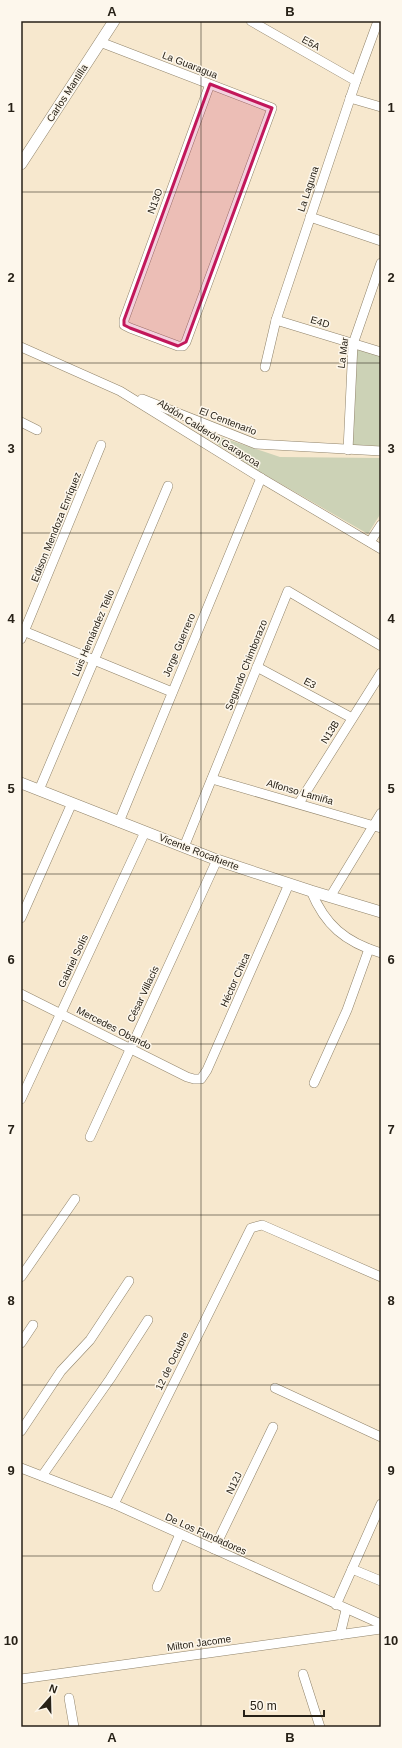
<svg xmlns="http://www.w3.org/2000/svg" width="402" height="1748" viewBox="0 0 402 1748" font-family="Helvetica,sans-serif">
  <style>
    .green { fill: #ccd2b6 }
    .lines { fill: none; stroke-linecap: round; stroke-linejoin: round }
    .minor-casing { stroke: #90836a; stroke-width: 10 }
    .tertiary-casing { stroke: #90836a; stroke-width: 12 }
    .minor { stroke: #fff; stroke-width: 9 }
    .tertiary { stroke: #fff; stroke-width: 11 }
    .marked { fill: #c2185b; fill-opacity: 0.2; stroke: #c2185b; stroke-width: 3; stroke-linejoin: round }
    .grid { fill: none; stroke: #272117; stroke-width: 1; stroke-opacity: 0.55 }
    .labels { text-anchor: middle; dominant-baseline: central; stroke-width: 3; stroke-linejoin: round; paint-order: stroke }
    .street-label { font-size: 10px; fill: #272117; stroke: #fdf7ec }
    .neatline { fill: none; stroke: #272117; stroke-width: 1.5 }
    .grid-label { font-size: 13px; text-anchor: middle; font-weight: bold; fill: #272117 }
  </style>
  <rect width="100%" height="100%" fill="#f7e8ce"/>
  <g class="green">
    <path d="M357 349 381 356V446L351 445Z"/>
    <path d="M191 427 280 457 381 458V513L368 534 262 473Z"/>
  </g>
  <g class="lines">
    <defs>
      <g id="minor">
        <path d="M251 21 356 81"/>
        <path d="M100 42 272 108 186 342 183 346H178L130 328 124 325V320L210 84"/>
        <path d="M350 98 381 107"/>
        <path d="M310 217 381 241"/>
        <path d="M276 320 381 352"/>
        <path d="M21 347 120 391 261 478 381 549"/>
        <path d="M265 367 276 320 356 81 378 21"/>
        <path d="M142 399 256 444 381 451"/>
        <path d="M21 422 37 430"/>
        <path d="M348 450 353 344 381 263"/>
        <path d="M370 542 381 525"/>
        <path d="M21 630 172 692"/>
        <path d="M21 639 101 445"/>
        <path d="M257 667 352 718"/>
        <path d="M212 779 381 828"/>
        <path d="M39 790 168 486"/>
        <path d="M299 803 381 673"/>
        <path d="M119 822 261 478"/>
        <path d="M184 847 288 591 381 646"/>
        <path d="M311 891C325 925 345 942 381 953"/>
        <path d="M330 897 381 813"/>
        <path d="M21 918 72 803"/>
        <path d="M21 994 187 1077 194 1079H201L207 1070 289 884"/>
        <path d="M314 1083 347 1010 369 949"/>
        <path d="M21 1099 145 832"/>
        <path d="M90 1137 217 860"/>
        <path d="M21 1277 75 1199"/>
        <path d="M21 1343 33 1325"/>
        <path d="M275 1388 381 1437"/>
        <path d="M21 1431 61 1371 90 1340 129 1281"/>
        <path d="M21 1468 114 1504 381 1624"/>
        <path d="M42 1476 110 1379 148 1320"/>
        <path d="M114 1504 251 1228 262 1225 269 1228 381 1277"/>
        <path d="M214 1549 273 1427"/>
        <path d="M352 1569 381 1581"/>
        <path d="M157 1587 180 1534"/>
        <path d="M336 1605 381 1504"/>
        <path d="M340 1635 346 1610"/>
        <path d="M303 1674 320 1727"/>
        <path d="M21 1679 381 1629"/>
        <path d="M69 1698 74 1727"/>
      </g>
      <g id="tertiary">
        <path d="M21 164 114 21"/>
        <path d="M21 783 217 860 311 891 381 912"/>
      </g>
    </defs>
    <use href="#minor" class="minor-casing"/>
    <use href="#tertiary" class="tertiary-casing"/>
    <use href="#minor" class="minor"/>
    <use href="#tertiary" class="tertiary"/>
  </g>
  <path class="marked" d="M210 84 272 108 186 342 178 346 130 328 124 325V320Z"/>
  <path class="grid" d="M201 21V1727M21 192H381M21 363H381M21 533H381M21 704H381M21 874H381M21 1044H381M21 1215H381M21 1385H381M21 1556H381"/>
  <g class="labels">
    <g class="street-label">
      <text transform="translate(311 43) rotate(29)">E5A</text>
      <text transform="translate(190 65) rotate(21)">La Guaragua</text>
      <text transform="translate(67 93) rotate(-57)">Carlos Mantilla</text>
      <text transform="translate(308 189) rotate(-72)">La Laguna</text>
      <text transform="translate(155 201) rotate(-70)">N13O</text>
      <text transform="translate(320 322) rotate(17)">E4D</text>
      <text transform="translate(343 353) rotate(-83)">La Mar</text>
      <text transform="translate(228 421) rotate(21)">El Centenario</text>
      <text transform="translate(209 433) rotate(32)">Abdón Calderón Garaycoa</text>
      <text transform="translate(56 527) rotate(-68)">Edison Mendoza Enríquez</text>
      <text transform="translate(93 633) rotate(-67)">Luis Hernández Tello</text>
      <text transform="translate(179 645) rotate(-67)">Jorge Guerrero</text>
      <text transform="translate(246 665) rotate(-68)">Segundo Chimborazo</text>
      <text transform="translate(310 683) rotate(28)">E3</text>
      <text transform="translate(330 732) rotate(-58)">N13B</text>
      <text transform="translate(300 792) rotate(16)">Alfonso Lamiña</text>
      <text transform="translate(199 852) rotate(21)">Vicente Rocafuerte</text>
      <text transform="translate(73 961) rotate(-65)">Gabriel Solís</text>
      <text transform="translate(235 980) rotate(-66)">Héctor Chica</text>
      <text transform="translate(143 994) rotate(-65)">César Villacís</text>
      <text transform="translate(114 1028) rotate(27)">Mercedes Obando</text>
      <text transform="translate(172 1361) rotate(-64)">12 de Octubre</text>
      <text transform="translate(234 1483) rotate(-64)">N12J</text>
      <text transform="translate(206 1534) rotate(24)">De Los Fundadores</text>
      <text transform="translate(199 1643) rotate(-8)">Milton Jacome</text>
    </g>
  </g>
  <rect width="402" height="1748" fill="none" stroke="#fdf7ec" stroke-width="44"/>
  <g transform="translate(50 1698) rotate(20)" stroke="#fdf7ec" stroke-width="3" paint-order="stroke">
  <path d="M0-3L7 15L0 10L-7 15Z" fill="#272117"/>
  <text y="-6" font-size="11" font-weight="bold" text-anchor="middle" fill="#272117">N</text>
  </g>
  <path d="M244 1710v6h80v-6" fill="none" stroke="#272117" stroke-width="2"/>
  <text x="250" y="1710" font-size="12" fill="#272117" stroke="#fdf7ec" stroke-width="3" paint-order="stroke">50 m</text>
  <rect x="22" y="22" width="358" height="1704" class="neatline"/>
  <g class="grid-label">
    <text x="112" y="16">A</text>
    <text x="290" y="16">B</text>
    <text x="11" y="112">1</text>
    <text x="391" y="112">1</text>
    <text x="11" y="282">2</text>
    <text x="391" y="282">2</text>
    <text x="11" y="453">3</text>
    <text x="391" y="453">3</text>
    <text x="11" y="623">4</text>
    <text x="391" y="623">4</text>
    <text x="11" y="793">5</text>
    <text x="391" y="793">5</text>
    <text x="11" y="964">6</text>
    <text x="391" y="964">6</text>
    <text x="11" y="1134">7</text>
    <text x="391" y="1134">7</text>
    <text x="11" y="1305">8</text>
    <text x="391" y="1305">8</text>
    <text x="11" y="1475">9</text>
    <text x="391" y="1475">9</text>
    <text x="11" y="1645">10</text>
    <text x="391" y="1645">10</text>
    <text x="112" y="1742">A</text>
    <text x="290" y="1742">B</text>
  </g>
</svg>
